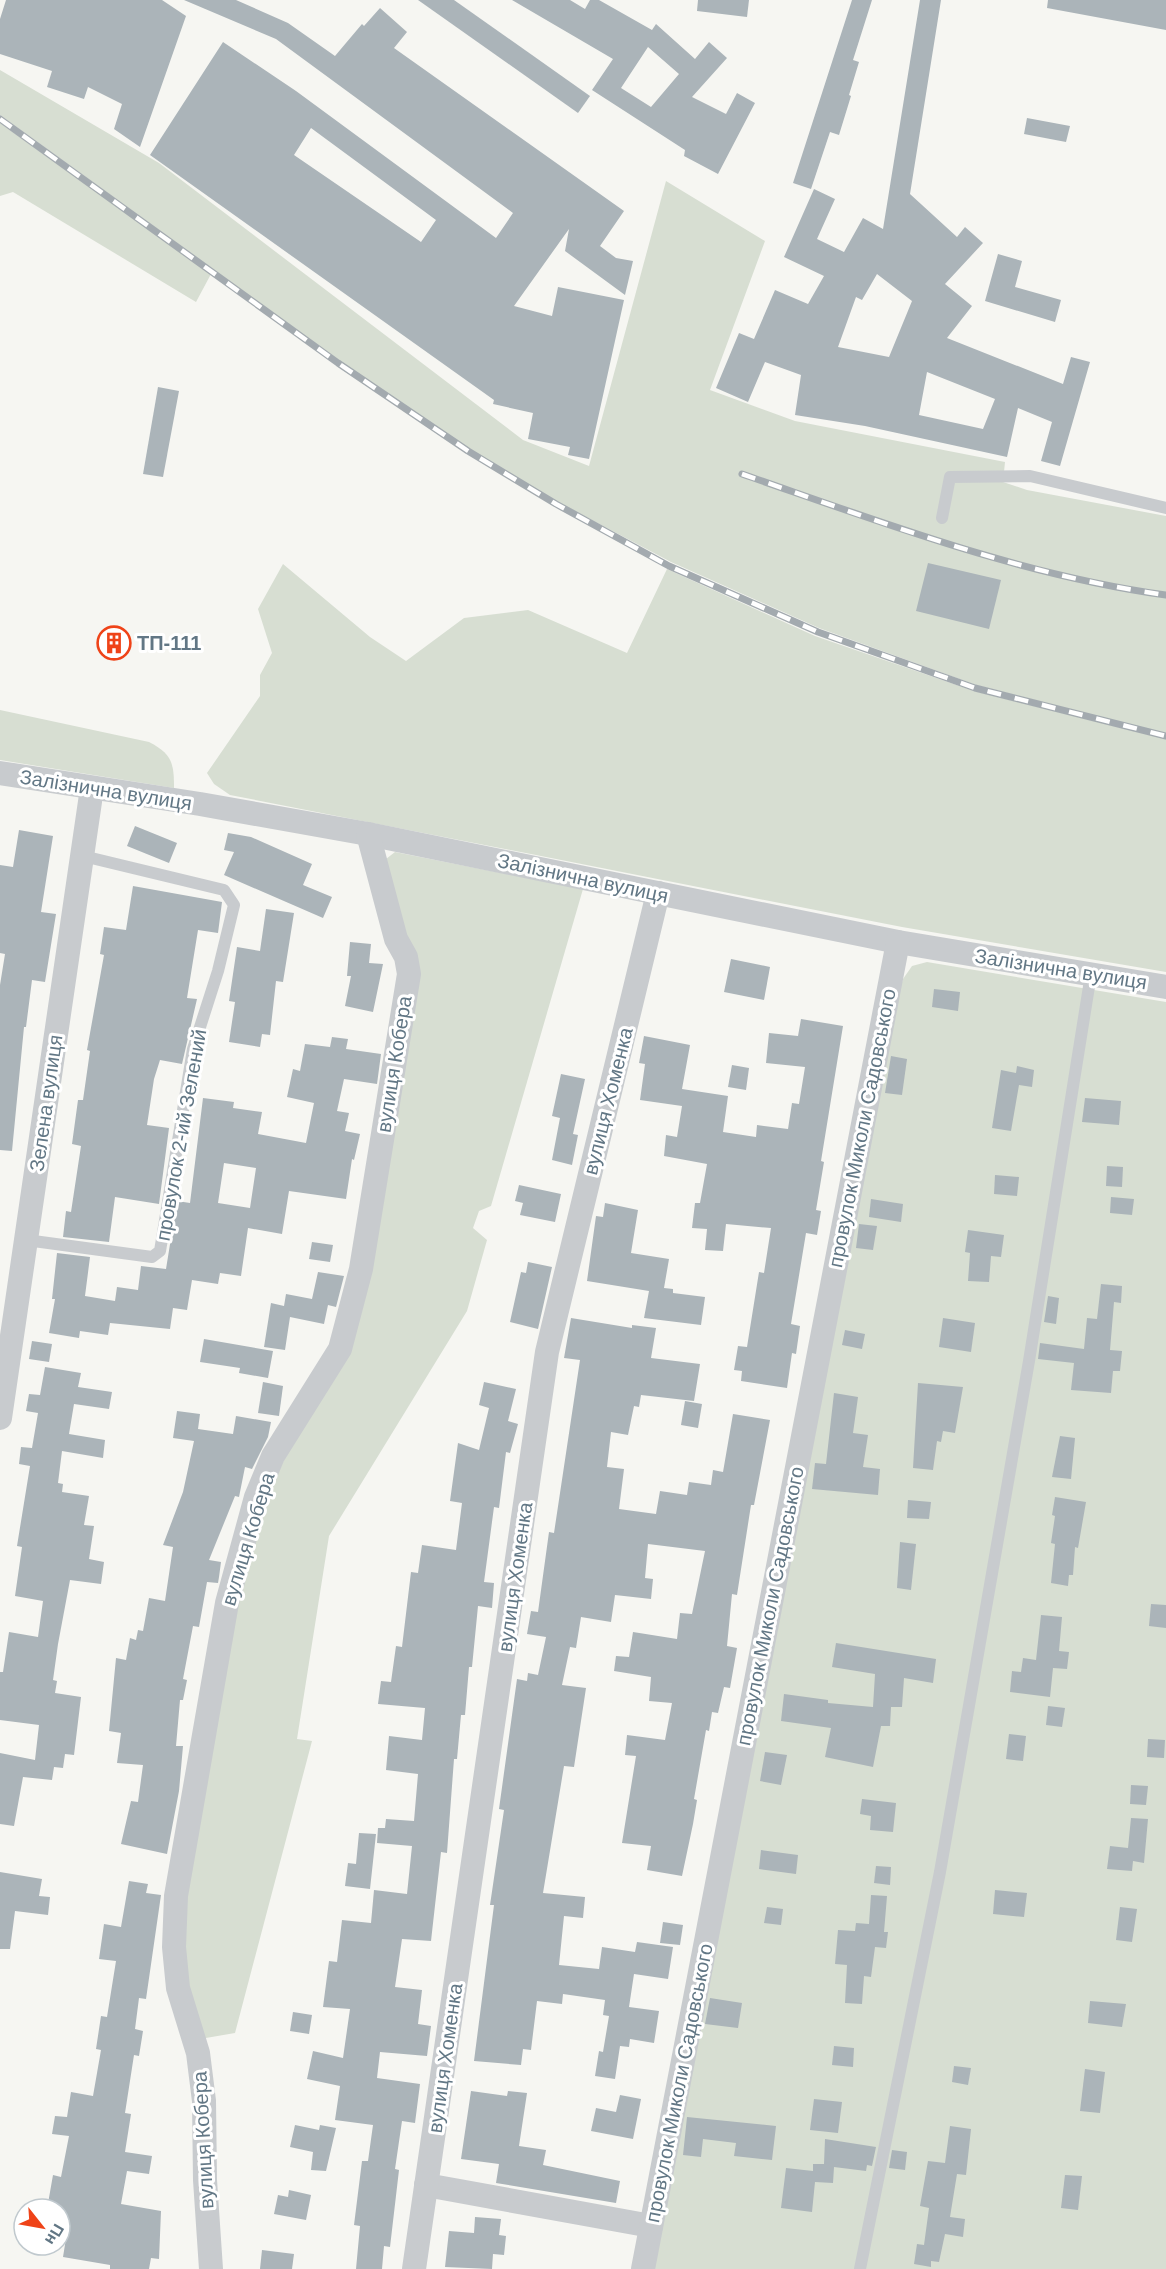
<svg xmlns="http://www.w3.org/2000/svg" width="1166" height="2269" viewBox="0 0 1166 2269" font-family="Helvetica,sans-serif">
  <style>
    .green { fill: #d7ded2 }
    .building { fill: #abb4b9; fill-rule: evenodd }
    .lines { fill: none; stroke-linecap: round; stroke-linejoin: round }
    .lane { stroke: #c8cbce; stroke-width: 12 }
    .street { stroke: #c8cbce; stroke-width: 24 }
    .rail-casing { stroke: #a3aaaf; stroke-width: 7 }
    .rail { stroke: #fff; stroke-width: 4.5; stroke-dasharray: 14; stroke-linecap: butt }
    .labels { text-anchor: middle; dominant-baseline: central; stroke-width: 6; stroke-linejoin: round; paint-order: stroke }
    .poi-label { font-size: 20px; font-weight: bold; fill: #627785; stroke: #fff; text-anchor: start }
    .street-label { font-size: 20px; fill: #627785; stroke: #fff }
  </style>
  <rect width="100%" height="100%" fill="#f6f6f2"/>
  <g class="green">
    <path d="M0 70 159 163 523 440 589 466 666 181 765 241 710 390 795 421 1005 462 1003 482 1027 490 1166 516V734L976 685 819 628 671 562 558 502 468 448 340 361 0 115Z"/>
    <path d="M0 123 211 274 196 302 13 192 0 196Z"/>
    <path d="M283 564 370 637 406 661 464 618 528 610 627 653 667 569 815 636 974 691 1166 739V972L902 927 230 795 214 784 207 773 260 696V675L272 653 258 609Z"/>
    <path d="M0 710 149 742C172 754 174 763 174 788L0 760Z"/>
    <path d="M395 852 583 889 491 1206 479 1211 473 1228 487 1240 467 1311 329 1536 297 1739 312 1741 235 2033 200 2039 179 1946 235 1602 261 1500 346 1352 415 973 386 859Z"/>
    <path d="M927 962 1166 1002V2269H650L883 1043 903 979 912 966Z"/>
  </g>
  <g class="building">
    <path d="M6 0H162L186 16 140 147 114 129 122 104 88 87 84 99 47 87 52 71 0 54V19Z"/>
    <path d="M184 0H236L288 23 335 56 362 24 364 26 380 8 407 32 394 48 624 211 600 246 616 258 633 261 625 295 565 251 569 229 514 306 552 316 558 287 624 300 589 459 568 455 570 447 528 439 533 413 493 404 494 400 150 155 223 42 296 91 496 238 513 213 276 39ZM311 128 436 220 421 242 294 155Z"/>
    <path d="M418 0H454L590 96 578 113Z"/>
    <path d="M512 0H570L585 9 590 0H599L652 30 656 24 695 59 709 42 727 58 692 97 726 114 737 93 755 103 718 174 684 156 685 150 592 90 613 59ZM648 47 679 74 651 107 621 88Z"/>
    <path d="M698 0H749L747 17 697 11Z"/>
    <path d="M852 0H872L853 60 859 62 849 95 851 96 839 135 830 132 811 189 793 183Z"/>
    <path d="M920 0H941L910 194 957 237 965 227 983 243 945 284 972 306 947 338 1063 384 1071 357 1090 362 1060 466 1041 461 1052 422 1018 408 1007 457 865 426 795 415 801 375 765 362 748 402 716 388 739 333 754 339 775 290 808 304 824 276 784 257 814 189 835 199 817 239 844 252 863 218 883 229ZM877 274 912 301 889 357 838 347 856 297 862 300ZM927 372 995 399 983 429 919 415Z"/>
    <path d="M1048 0H1166V30L1047 8Z"/>
    <path d="M1027 118 1070 126 1066 142 1024 134Z"/>
    <path d="M998 254 1022 261 1015 287 1061 300 1055 322 985 301Z"/>
    <path d="M158 387 179 391 163 477 143 474Z"/>
    <path d="M928 563 1001 580 989 629 916 611Z"/>
    <path d="M135 826 177 843 169 863 127 846Z"/>
    <path d="M19 830 53 836 41 912 56 914 45 982 32 980 26 1027H24L12 1151 0 1150V985L5 954 0 953V865L13 867Z"/>
    <path d="M228 833 251 837 312 864 303 885 332 897 323 918 224 875 234 852 224 850Z"/>
    <path d="M133 886 222 902 218 933 198 930 187 998 197 999 182 1064 160 1060 154 1079 147 1125 169 1128 159 1204 115 1197 109 1242 63 1237 66 1211 71 1212 81 1146 72 1144 78 1100H83L90 1051 87 1050 104 955 100 954 104 927 126 930Z"/>
    <path d="M266 909 294 913 283 982 276 981 270 1035 262 1034 260 1047 229 1042 235 1002 229 1001 237 947 260 951Z"/>
    <path d="M350 942 371 944 369 963 383 964 373 1012 345 1006 351 976H347Z"/>
    <path d="M731 959 770 967 764 1000 724 992Z"/>
    <path d="M934 989 960 992 958 1011 932 1007Z"/>
    <path d="M801 1019 843 1026 821 1161 824 1162 816 1210 821 1211 817 1235 806 1233 791 1324 800 1326 796 1354 792 1353 787 1388 741 1381 742 1371 734 1370 738 1346 747 1347 759 1272 764 1273 771 1228 726 1224 723 1251 705 1250 707 1229 692 1228 695 1203H700L707 1164 664 1156 666 1135 677 1137 682 1106 640 1100 645 1064 639 1063 644 1036 690 1045 682 1089 728 1096 723 1132 756 1137 757 1125 788 1129 792 1103 799 1104 805 1067 766 1063 769 1033 798 1036Z"/>
    <path d="M332 1037 348 1039 346 1049 381 1054 377 1084 344 1079 337 1111 349 1113 345 1131 360 1134 354 1160 352 1159 346 1199 289 1191 282 1234 248 1228 241 1276 220 1273 218 1284 192 1280 187 1310 173 1308 170 1329 110 1323 108 1335 80 1331 79 1338 49 1333 55 1299H52L57 1253 90 1257 85 1296 115 1301 117 1287 138 1290 141 1266 166 1269 177 1201 190 1203 203 1098 234 1102 233 1108 262 1112 258 1134 306 1143 314 1103 287 1097 293 1069 300 1071 305 1044 330 1047ZM224 1163 256 1168 250 1208 218 1203Z"/>
    <path d="M891 1056 907 1059 902 1095 885 1093Z"/>
    <path d="M732 1065 749 1068 746 1090 728 1087Z"/>
    <path d="M1017 1066 1034 1070 1032 1087 1019 1085 1011 1131 992 1128 1001 1070 1016 1073Z"/>
    <path d="M561 1074 585 1079 573 1134 578 1135 572 1165 552 1160 560 1118 552 1116Z"/>
    <path d="M1085 1098 1121 1101 1119 1125 1082 1122Z"/>
    <path d="M1107 1166 1123 1167 1122 1187 1106 1186Z"/>
    <path d="M995 1175 1019 1177 1017 1196 994 1194Z"/>
    <path d="M519 1185 561 1194 555 1222 520 1215 523 1203 515 1201Z"/>
    <path d="M1111 1197 1134 1199 1132 1215 1110 1213Z"/>
    <path d="M871 1199 903 1204 901 1222 869 1217Z"/>
    <path d="M605 1203 638 1210 631 1253 669 1259 664 1288 673 1289V1293L705 1297 701 1325 644 1318 649 1291 587 1281 596 1216 603 1217Z"/>
    <path d="M859 1224 877 1226 873 1250 856 1248Z"/>
    <path d="M968 1230 1004 1235 1001 1257 991 1256 989 1282 968 1281 970 1253 965 1252Z"/>
    <path d="M312 1242 333 1245 330 1262 309 1259Z"/>
    <path d="M528 1262 552 1267 538 1329 510 1322 521 1272 526 1273Z"/>
    <path d="M318 1272 344 1276 336 1307 328 1305 324 1324 290 1317 285 1350 264 1347 271 1303 284 1306 286 1294 312 1299Z"/>
    <path d="M1101 1284 1122 1286 1121 1303 1114 1302 1110 1350 1122 1351 1120 1371H1113L1111 1393 1071 1390 1074 1363 1038 1359 1040 1343 1084 1349 1087 1318 1097 1319Z"/>
    <path d="M1048 1296 1059 1298 1056 1324 1044 1322Z"/>
    <path d="M571 1318 632 1328V1325L656 1328 651 1358 700 1364 694 1401 641 1395 639 1407 634 1406 628 1435 611 1432 607 1467 624 1469 619 1509 656 1514 660 1491 687 1495 689 1482 711 1485 713 1470 723 1472 733 1414 770 1420 754 1505H751L737 1595 732 1594 727 1646 737 1648 730 1688 724 1687 718 1713 712 1712 709 1731 706 1730 694 1799 697 1800 693 1824 682 1876 647 1870 651 1846 622 1843 636 1756 625 1755 627 1735 665 1740 672 1703 649 1701 651 1677 614 1671 616 1656 629 1657 633 1632 677 1639 680 1613 692 1614 705 1551 648 1544 645 1578 653 1579 651 1599 615 1595 611 1622 581 1617 576 1648 570 1647 562 1685 586 1688 574 1767 564 1766 543 1893 585 1897 583 1918 564 1916 559 1965 599 1969 602 1947 635 1952 637 1942 673 1947 668 1979 634 1974 629 2007 659 2011 654 2043 630 2039 629 2047 620 2046 615 2079 595 2076 599 2051 603 2052 609 2016 603 2015 605 2000 563 1994 562 2004 537 2001 531 2050 523 2049 521 2065 474 2061 494 1905H490L504 1810 499 1809 517 1679 527 1681 528 1673 538 1675 546 1637 527 1634 531 1611 538 1612 549 1532 554 1533 580 1360 564 1358Z"/>
    <path d="M943 1318 975 1323 971 1352 939 1347Z"/>
    <path d="M845 1330 865 1334 862 1349 842 1345Z"/>
    <path d="M204 1339 273 1351 268 1378 239 1373 240 1368 200 1362Z"/>
    <path d="M32 1341 52 1344 49 1362 29 1359Z"/>
    <path d="M45 1367 81 1373 78 1387 112 1392 109 1409 74 1404 69 1434 105 1440 103 1458 62 1451 58 1483 63 1484 62 1492 89 1496 84 1525 94 1526 89 1559 104 1562 101 1584 70 1580 58 1644 53 1680 57 1681 55 1693 81 1697 74 1755 65 1754 63 1768 54 1767 52 1780 23 1777 14 1826 0 1824V1753L35 1760 39 1725 0 1720V1672H3L9 1632 38 1637 43 1601 15 1596 22 1547 17 1546 30 1466 19 1464 21 1447 32 1448 38 1413 26 1411 29 1394 40 1395Z"/>
    <path d="M263 1382 283 1386 279 1416 258 1413Z"/>
    <path d="M484 1382 516 1389 508 1421 518 1424 510 1453 506 1452 499 1508 494 1507 484 1582 494 1583 492 1608 478 1606 472 1667H469L465 1715H461L457 1759H454L447 1853 441 1852 431 1941 402 1939 395 1987 422 1990 418 2024 431 2026 427 2056 380 2052 377 2078 420 2084 415 2123 402 2121 395 2169 399 2170 390 2247 384 2246 382 2269H356L360 2226 354 2225 362 2161H368L373 2125 335 2120 340 2086 307 2079 313 2051 343 2058 350 2009 323 2007 329 1961 337 1962 342 1920 371 1923 374 1890 407 1894 412 1846 377 1843 378 1828H385L386 1819 414 1821 418 1774 386 1770 389 1736 422 1740 425 1708 378 1704 381 1681 391 1682 396 1646 402 1647 411 1572 418 1573 422 1545 456 1550 462 1503 450 1501 458 1443 479 1450 489 1408 479 1405Z"/>
    <path d="M918 1383 963 1387 955 1433 943 1431 941 1442 937 1441 933 1470 913 1468Z"/>
    <path d="M834 1393 858 1397 853 1433 868 1435 863 1467 880 1469 878 1495 812 1489 815 1463 826 1464Z"/>
    <path d="M685 1401 702 1404 698 1428 681 1425Z"/>
    <path d="M177 1411 200 1414 198 1429 233 1434 236 1416 271 1422 268 1437 252 1469 245 1467 239 1497 235 1496 209 1560 221 1562 219 1577 218 1583 207 1582 199 1627 193 1626 183 1679 187 1680 183 1700H180L176 1746H183L179 1791 167 1854 121 1844 131 1801 138 1802 143 1765 117 1763 121 1733 109 1731 116 1658 126 1660 130 1638 136 1640 138 1630 143 1631 149 1598 165 1601 173 1547 163 1545 183 1492 194 1441 173 1438Z"/>
    <path d="M1060 1436 1075 1438 1071 1479 1052 1477Z"/>
    <path d="M1055 1497 1086 1502 1078 1548 1075 1547 1073 1575H1069L1068 1586 1051 1583 1055 1544 1051 1543 1055 1516 1052 1515Z"/>
    <path d="M908 1500 931 1502 929 1519 907 1518Z"/>
    <path d="M900 1542 916 1544 911 1590 897 1588Z"/>
    <path d="M1151 1604 1166 1605V1628L1149 1626Z"/>
    <path d="M1041 1615 1062 1617 1059 1651 1069 1652 1067 1669 1053 1668 1050 1697 1010 1692 1012 1671 1021 1672 1023 1658 1036 1660Z"/>
    <path d="M836 1643 936 1659 933 1683 904 1678 902 1707H891L890 1726H881L873 1767 825 1757 831 1728 781 1721 784 1694 828 1700V1703L873 1707 875 1674 832 1667Z"/>
    <path d="M1048 1706 1065 1708 1062 1727 1046 1725Z"/>
    <path d="M1009 1734 1026 1736 1023 1761 1006 1759Z"/>
    <path d="M1148 1739 1165 1740 1164 1758 1147 1757Z"/>
    <path d="M765 1752 787 1755 781 1785 760 1781Z"/>
    <path d="M1131 1785 1148 1786 1146 1805 1130 1804Z"/>
    <path d="M862 1799 896 1803 893 1832 870 1830 871 1816 860 1814Z"/>
    <path d="M1131 1818 1148 1819 1144 1863 1133 1861 1132 1871 1107 1869 1110 1846 1128 1848Z"/>
    <path d="M359 1833 376 1834 370 1889 345 1886 348 1863 356 1864Z"/>
    <path d="M761 1850 798 1855 796 1874 759 1869Z"/>
    <path d="M876 1866 891 1867 890 1885 874 1883Z"/>
    <path d="M0 1872 42 1879 39 1896 50 1897 48 1915 15 1911 10 1949H0Z"/>
    <path d="M129 1881 148 1884 146 1893 161 1895 146 1999 139 1998 135 2029 143 2031 139 2056 134 2055 125 2113 131 2114 125 2152 152 2156 149 2174 127 2171 121 2204 161 2211 159 2259 151 2258 149 2269H110V2265L63 2257 68 2226 60 2225V2209H47L53 2175 61 2177 69 2136 52 2134 55 2116 67 2117 71 2092 93 2096 101 2050 96 2049 101 2016 107 2017 116 1961 99 1959 104 1924 121 1927Z"/>
    <path d="M995 1890 1027 1893 1024 1917 993 1914Z"/>
    <path d="M871 1895 887 1896 884 1932H888L886 1948 875 1947 871 1977 864 1976 862 2004 845 2003 847 1965 835 1964 838 1930 855 1931 856 1923 869 1924Z"/>
    <path d="M767 1907 783 1909 781 1925 764 1923Z"/>
    <path d="M1120 1907 1137 1909 1132 1942 1116 1940Z"/>
    <path d="M663 1922 683 1925 680 1945 660 1943Z"/>
    <path d="M710 1998 742 2003 738 2028 705 2024Z"/>
    <path d="M1090 2001 1126 2004 1122 2027 1088 2023Z"/>
    <path d="M293 2012 312 2015 309 2034 290 2031Z"/>
    <path d="M834 2046 854 2048 853 2067 832 2065Z"/>
    <path d="M954 2066 971 2068 968 2085 952 2082Z"/>
    <path d="M1085 2069 1105 2072 1100 2113 1080 2111Z"/>
    <path d="M471 2091 507 2096 508 2091 527 2093 519 2146 546 2150 543 2165 620 2181 616 2203 496 2183 499 2164 461 2159Z"/>
    <path d="M620 2095 641 2099 633 2139 591 2131 596 2108 616 2112Z"/>
    <path d="M814 2099 842 2102 838 2133 810 2130Z"/>
    <path d="M687 2117 776 2126 772 2160 734 2156 736 2143 703 2139 701 2157 683 2155Z"/>
    <path d="M295 2125 319 2130 320 2125 336 2128 326 2171 311 2170 313 2152 290 2147Z"/>
    <path d="M950 2126 971 2129 966 2175 957 2174 950 2217 965 2219 963 2237 945 2234 939 2262 931 2261V2267L914 2264 917 2244 924 2245 929 2208 920 2206 928 2161 945 2163Z"/>
    <path d="M825 2139 876 2147 872 2166 867 2165 866 2171 834 2167 833 2183 815 2182 812 2212 781 2208 786 2168 813 2171V2164H824Z"/>
    <path d="M892 2150 907 2152 905 2170 889 2168Z"/>
    <path d="M1065 2175 1082 2176 1078 2210 1061 2208Z"/>
    <path d="M289 2190 311 2195 306 2220 274 2214 278 2195 288 2197Z"/>
    <path d="M475 2217 501 2219 499 2235 506 2236 504 2255 493 2254 492 2269 445 2267 449 2231 474 2233Z"/>
    <path d="M262 2250 294 2254 292 2269H260Z"/>
  </g>
  <g class="lines">
    <g class="lane">
      <path d="M942 518 950 477 1030 476 1166 508"/>
      <path d="M26 1240 152 1257 160 1251 193 1049 218 971 234 905 224 890 83 856"/>
      <path d="M860 2269 940 1872 1029 1361 1091 974"/>
    </g>
    <g class="street">
      <path d="M0 773 200 804 368 834 898 942 1166 987"/>
      <path d="M0 1418 92 788"/>
      <path d="M426 2185 651 2226"/>
      <path d="M211 2269 205 2180 204 2101 198 2053 178 1988 174 1947 176 1896 227 1603 256 1497 273 1456 340 1349 361 1269 409 974 406 957 396 939 368 834"/>
      <path d="M414 2269 547 1352 658 893"/>
      <path d="M643 2269 898 942"/>
    </g>
    <defs>
      <g id="rail">
        <path d="M0 119 338 363 468 451 556 504 669 566 818 632 975 688 1166 736"/>
        <path d="M742 474C881 522 1020 575 1166 595"/>
      </g>
    </defs>
    <use href="#rail" class="rail-casing"/>
    <use href="#rail" class="rail"/>
  </g>
  <defs>
    <symbol id="building-ring" viewBox="-11 -11 22 22"><circle r="9.5" fill="#fff" stroke="#ef4318" stroke-width="1.5"/><path d="M-4-6H4V6H1V3H-1V6H-4ZM-2.5-4.3h1.7v1.8h-1.7ZM.8-4.3h1.7v1.8H.8ZM-2.5-1h1.7V.8h-1.7ZM.8-1h1.7V.8H.8Z" fill="#ef4318"/></symbol>
  </defs>
  <g fill-rule="evenodd">
    <use href="#building-ring" x="95" y="624" width="38" height="38"/>
  </g>
  <g class="labels">
    <g class="poi-label">
      <text x="137" y="643">ТП-111</text>
    </g>
    <g class="street-label">
      <text transform="translate(106 790) rotate(9)">Залізнична вулиця</text>
      <text transform="translate(583 878) rotate(12)">Залізнична вулиця</text>
      <text transform="translate(1061 969) rotate(9)">Залізнична вулиця</text>
      <text transform="translate(394 1064) rotate(-81)">вулиця Кобера</text>
      <text transform="translate(608 1101) rotate(-76)">вулиця Хоменка</text>
      <text transform="translate(46 1103) rotate(-82)">Зелена вулиця</text>
      <text transform="translate(862 1128) rotate(-79)">провулок Миколи Садовського</text>
      <text transform="translate(181 1135) rotate(-80)">провулок 2-ий Зелений</text>
      <text transform="translate(248 1539) rotate(-73)">вулиця Кобера</text>
      <text transform="translate(515 1577) rotate(-82)">вулиця Хоменка</text>
      <text transform="translate(770 1606) rotate(-79)">провулок Миколи Садовського</text>
      <text transform="translate(445 2058) rotate(-82)">вулиця Хоменка</text>
      <text transform="translate(679 2083) rotate(-79)">провулок Миколи Садовського</text>
      <text transform="translate(203 2140) rotate(-93)">вулиця Кобера</text>
    </g>
  </g>
  <g transform="translate(42 2227) rotate(121)"><circle r="28" fill="#ffffff" stroke="#c0c9ce" stroke-width="1.5"/>
  <path d="M0-4.5L10 22L0 15L-10 22Z" fill="#ef4318"/>
  <text y="-9" font-size="16" font-weight="bold" text-anchor="middle" fill="#627785">Пн</text>
  </g>
</svg>
